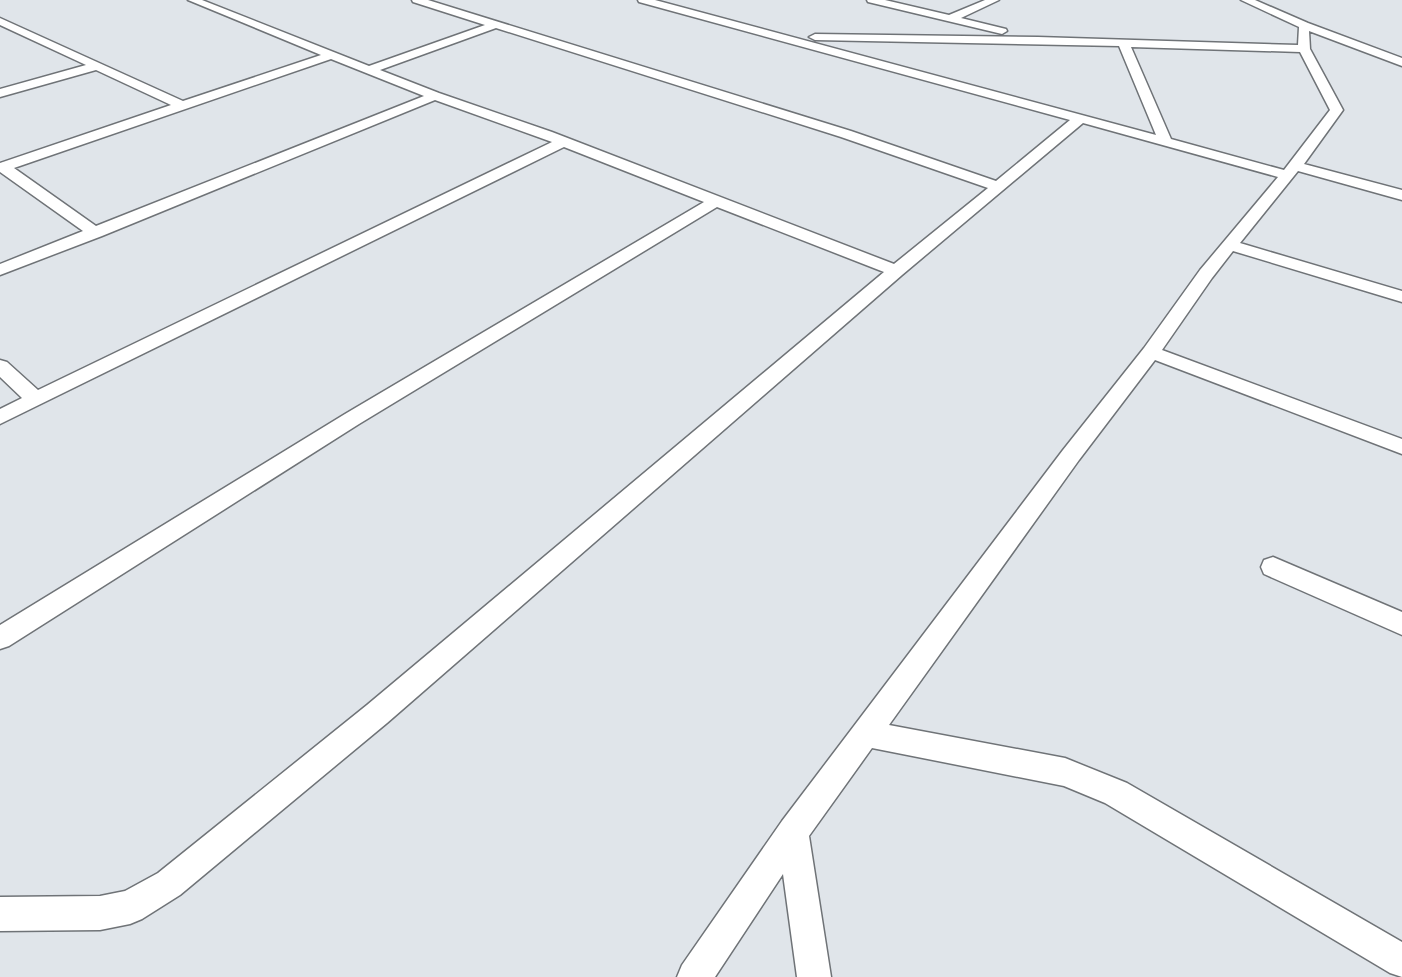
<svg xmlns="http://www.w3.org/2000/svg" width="1402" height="977" viewBox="0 0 1402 977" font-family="'Golos Text',sans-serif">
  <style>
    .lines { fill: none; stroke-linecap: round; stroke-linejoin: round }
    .street-casing { stroke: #6f7377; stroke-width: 3 }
    .street { fill: #fff; fill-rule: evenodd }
  </style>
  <rect width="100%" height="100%" fill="#e0e5ea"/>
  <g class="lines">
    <defs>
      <g id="street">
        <path d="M188 0H202L369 66 485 25 413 2 412 0H428L851 131 996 181 1070 120 639 2 638 0H655L1156 135 1119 46 815 40 809 37 815 34 1038 37 1298 45 1299 27 1241 0H1255L1308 23 1402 58V66L1309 31 1310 49 1343 110 1304 164 1402 190V200L1298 171 1240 243 1402 291V302L1233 251 1212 278 1162 350 1402 439V454L1155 360 1079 460 889 725 1065 758 1127 783 1402 942V977L1390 973 1105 803 1064 786 872 748 809 836 831 977H797L783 874 715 977H677L682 965 782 821 1063 450 1144 348 1200 270 1278 177 1083 123 902 275 387 723 180 895 142 919 130 924 100 930 0 931V897L100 896 125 891 158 873 367 705 884 272 717 207 359 424 9 646 0 649V625L345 414 704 202 564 147 0 424V409L22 398 0 377V360L7 362 38 390 552 142 435 100 102 236 0 275V264L83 231 0 172V163L171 105 96 70 0 97V89L86 65 0 25V18L183 101 321 55ZM496 28 841 137 988 188 894 264 552 132 439 93 380 70ZM1131 47 1300 52 1330 110 1284 170 1171 139ZM331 59 424 96 96 226 14 168Z"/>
        <path d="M867 0H885L949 15 985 0H999L961 18 1006 29 1007 31 1002 34 868 2Z"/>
        <path d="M1273 557 1402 612V635L1264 574 1261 567 1264 560Z"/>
      </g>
    </defs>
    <use href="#street" class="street-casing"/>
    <use href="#street" class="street"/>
  </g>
</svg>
